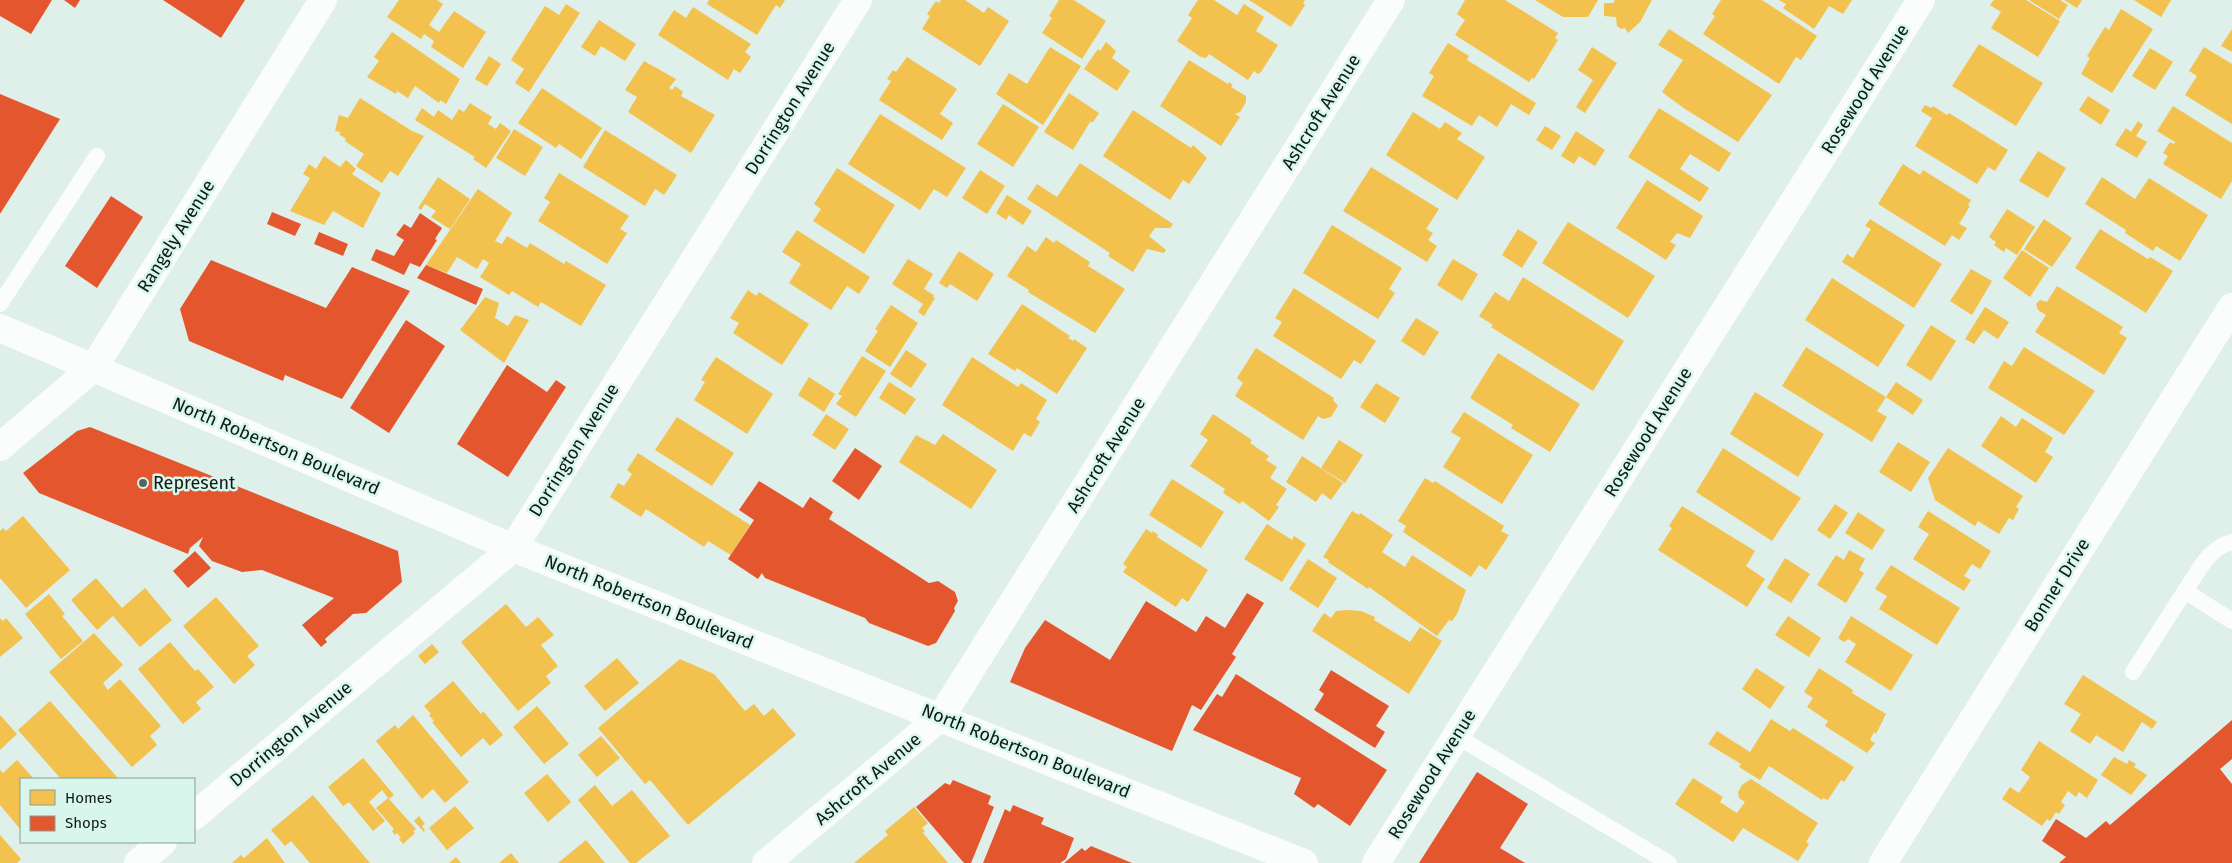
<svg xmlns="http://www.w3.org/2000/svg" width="2232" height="863" viewBox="0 0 2232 863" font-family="'Fira Sans',sans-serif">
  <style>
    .homes { fill: #f2c14e }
    .shops { fill: #e4572e }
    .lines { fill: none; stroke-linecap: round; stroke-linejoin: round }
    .service { stroke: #fafdfc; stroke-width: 16 }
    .minor { stroke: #fafdfc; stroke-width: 28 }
    .tertiary { stroke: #fafdfc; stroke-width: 28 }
    .poi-dot { fill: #576460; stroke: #d9f6ec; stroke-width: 2 }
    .labels { text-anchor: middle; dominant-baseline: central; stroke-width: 5; stroke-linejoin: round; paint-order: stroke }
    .street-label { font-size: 18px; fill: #0e1916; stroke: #d9f6ec }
    .poi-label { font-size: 18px; fill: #0e1916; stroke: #d9f6ec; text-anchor: start }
  </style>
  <rect width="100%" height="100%" fill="#dff0ea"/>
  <g class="homes">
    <path d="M399 0H437L443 4 429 25 439 32 454 11 486 32 463 68 431 47 434 41 424 34 421 39 387 17Z"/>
    <path d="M709 0H785L780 8 776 5 757 35 707 4Z"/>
    <path d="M941 0H965L984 13 988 7 1009 21 980 66 922 29 930 16 927 14 936 1 939 3Z"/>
    <path d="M1059 0H1074L1106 21 1082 59 1042 33 1052 18 1049 16Z"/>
    <path d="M1198 0H1214L1237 15 1244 4 1264 17 1256 31 1278 45 1261 72 1258 74 1254 71 1248 80 1209 54 1206 58 1201 57 1177 41 1192 18 1188 15Z"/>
    <path d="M1249 0H1305L1303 4 1305 5 1291 27Z"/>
    <path d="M1465 0H1505L1558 33 1555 38 1558 40 1534 79 1532 78 1529 82 1455 35 1465 20 1457 14Z"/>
    <path d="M1535 0H1598L1588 17H1563Z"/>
    <path d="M1615 0H1652L1640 22 1628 33 1625 28 1621 29 1617 26 1616 17 1604 16V3H1613Z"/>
    <path d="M1721 0H1762L1817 36 1801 60 1796 57 1779 84 1703 34 1715 16 1712 14Z"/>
    <path d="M1779 0H1852L1843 14 1829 6 1814 29 1783 8 1786 4Z"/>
    <path d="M1994 0H2026L2060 21 2038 57 1991 28 2001 12 1990 5Z"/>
    <path d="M2029 0H2060L2068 5 2059 19Z"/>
    <path d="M2064 0H2082L2077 8Z"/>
    <path d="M2134 0H2171L2161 17Z"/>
    <path d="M566 4 580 13 529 92 515 83 524 69 511 60 545 6 559 15Z"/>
    <path d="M693 7 751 44 745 52 751 57 740 73 734 69 728 80 658 35 674 10 686 18Z"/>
    <path d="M2121 9 2153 29 2112 93 2081 74 2090 58 2087 56 2105 27 2109 30Z"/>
    <path d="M599 20 636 44 625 61 601 46 595 56 581 47Z"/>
    <path d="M1669 29 1772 95 1738 142 1685 109 1662 92 1683 60 1658 45Z"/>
    <path d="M2232 29V52L2221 46Z"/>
    <path d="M392 32 460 79 446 104 440 100 439 103 415 86 408 98 397 91 396 94 367 77 379 61 374 57Z"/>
    <path d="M1106 42 1116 51 1112 58 1130 71 1117 91 1084 69 1098 49 1100 51Z"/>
    <path d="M1448 43 1469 56 1467 60 1536 103 1529 115 1511 104 1497 127 1479 115 1472 126 1422 96 1434 76 1429 73Z"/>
    <path d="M1979 44 2043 83 2016 126 1952 86Z"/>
    <path d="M1050 47 1081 66 1043 125 996 94 1009 73 1027 84Z"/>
    <path d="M1592 47 1617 63 1585 113 1576 107 1593 80 1578 70Z"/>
    <path d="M2204 47 2232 64V124L2185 95 2197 76 2189 71Z"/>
    <path d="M2150 48 2173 62 2155 90 2132 76Z"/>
    <path d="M489 56 501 64 487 86 475 79Z"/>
    <path d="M907 57 957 89 940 114 953 123 942 140 879 100 891 81 887 79 893 70 896 72Z"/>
    <path d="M1189 60 1228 84 1229 82 1233 85 1231 87 1246 96V102L1240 112 1235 114 1240 117 1221 146 1160 106Z"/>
    <path d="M644 61 676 79 669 88 672 90 675 86 683 92 681 96 715 115 691 153 628 112 637 97 625 90Z"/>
    <path d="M542 88 602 128 581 159 559 144 556 148 518 123Z"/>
    <path d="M1069 93 1099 113 1093 122H1090L1073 150 1044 132Z"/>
    <path d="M2088 96 2110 110 2101 125 2079 110Z"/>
    <path d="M360 98 412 131 424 136 398 176 390 171 382 183 356 166 364 154 345 141 346 139 339 134 341 132 335 131 339 115 348 118Z"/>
    <path d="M470 103 492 117 488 124 496 129 500 123 511 131 486 168 473 159 475 157 415 120 422 108 434 117 438 110 452 120 459 109 464 112Z"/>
    <path d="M1003 104 1039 127 1013 167 977 144Z"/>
    <path d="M1925 105 1931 108 1933 106 1947 115 1949 113 2008 150 1995 171 1988 167 1977 184 1915 146 1932 118 1921 111Z"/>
    <path d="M2173 106 2232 143V181L2221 199 2163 164 2168 156 2163 153 2170 142 2174 144 2175 142 2157 131Z"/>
    <path d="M1659 108 1731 153 1719 172 1690 154 1680 169 1709 188 1700 202 1628 157Z"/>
    <path d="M1133 110 1191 148 1193 145 1207 158 1189 184 1183 180 1170 200 1103 156Z"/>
    <path d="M1413 112 1440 129 1445 122 1462 133 1457 139 1485 157 1457 200 1386 155Z"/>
    <path d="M880 114 966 168 947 197 934 189 920 210 848 164Z"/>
    <path d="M2138 121 2143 125 2136 136 2147 142 2137 158 2115 145 2126 128 2131 132Z"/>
    <path d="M1545 126 1561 136 1552 150 1536 140Z"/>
    <path d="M514 129 543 147 525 176 496 158Z"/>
    <path d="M605 130 677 175 664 195 655 189 645 206 583 167Z"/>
    <path d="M1576 131 1605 150 1595 166 1579 156 1574 164 1561 156Z"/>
    <path d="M2038 151 2066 168 2048 198 2019 181Z"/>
    <path d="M324 156 340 167 346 160 356 169 352 174 381 193 363 228 333 211 324 225 290 211 310 178 303 174 309 164 316 169Z"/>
    <path d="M1080 163 1173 224 1170 228H1155L1149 236 1166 250 1164 253 1147 249 1133 272 1108 256 1110 253 1027 199 1037 184 1057 197Z"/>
    <path d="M1903 164 1920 175 1923 170 1971 200 1968 205 1970 206 1959 224 1967 228 1959 240 1952 235 1945 246 1878 204Z"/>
    <path d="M1371 167 1439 209 1426 229 1433 233 1428 240 1437 246 1427 262 1343 211Z"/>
    <path d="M837 168 895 205 864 254 813 221 821 209 814 204Z"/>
    <path d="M980 170 1005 186 987 214 962 198Z"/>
    <path d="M559 173 629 216 620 229 627 233 607 264 538 221 550 202 544 198Z"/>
    <path d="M438 177 470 199 450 229 431 217 436 211 425 204 421 210 418 208Z"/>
    <path d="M2102 177 2135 199 2149 178 2208 215 2180 261 2156 246 2153 251 2125 233 2126 230 2085 204Z"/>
    <path d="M1647 180 1703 216 1690 238 1677 233 1670 242 1676 245 1666 260 1616 228Z"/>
    <path d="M478 189 512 213 495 241 502 244 507 236 527 248 530 243 564 264 566 261 606 285 581 326 541 302 538 307 512 291 509 295 480 277 489 263 483 259 477 269 457 257 447 273 426 265Z"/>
    <path d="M1007 195 1032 211 1023 225 1009 215 1006 220 996 213Z"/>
    <path d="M2007 209 2035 227 2017 255 2006 248 2004 252 1994 245 1996 242 1989 237Z"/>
    <path d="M1870 219 1942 264 1914 308 1842 262 1847 254 1853 258 1871 229 1865 226Z"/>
    <path d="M2044 219 2072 238 2052 267 2024 249Z"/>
    <path d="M1568 222 1655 276 1628 318 1542 263Z"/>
    <path d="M1332 225 1402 268 1389 289 1395 293 1378 319 1303 273Z"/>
    <path d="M1518 229 1538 242 1522 268 1502 255Z"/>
    <path d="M2100 229 2148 259 2150 257 2173 271 2146 313 2075 268Z"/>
    <path d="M797 230 870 277 859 294 847 286 831 310 789 283 801 264 782 252Z"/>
    <path d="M1046 237 1054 243 1056 240 1090 262 1088 266 1125 289 1095 333 1028 292 1029 290 1007 276 1027 246 1036 252Z"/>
    <path d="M2022 250 2049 268 2030 297 2003 278Z"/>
    <path d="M959 251 994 274 977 301 950 284 947 288 939 283Z"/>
    <path d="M908 259 933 274 924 289 934 295 933 297 935 298 924 316 918 312 923 304 892 284Z"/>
    <path d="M1453 259 1478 274 1462 301 1437 285Z"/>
    <path d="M1971 269 1992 281 1972 315 1950 301Z"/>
    <path d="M1523 277 1624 341 1593 391 1491 327 1493 325 1479 316 1495 292 1509 301Z"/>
    <path d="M1832 278 1905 325 1878 367 1805 320Z"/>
    <path d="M2057 286 2123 327 2119 333 2127 338 2104 375 2035 332 2046 315 2038 310 2036 304 2040 300 2047 302Z"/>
    <path d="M1294 288 1376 341 1361 364 1354 360 1341 379 1273 336 1282 322 1275 318Z"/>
    <path d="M748 290 756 296 759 292 809 324 782 365 733 333 739 323 730 318Z"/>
    <path d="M485 297 499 303 495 318 508 326 515 315 529 320 504 363 460 330Z"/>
    <path d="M1022 304 1070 336 1068 338 1073 341 1074 339 1087 348 1057 394 1017 368 1015 371 988 354Z"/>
    <path d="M891 305 918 323 890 367 865 351 878 331 875 329Z"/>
    <path d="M1985 307 2009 322 1998 339 1984 330 1974 344 1965 339Z"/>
    <path d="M1416 318 1439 332 1424 356 1401 341Z"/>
    <path d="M1931 325 1956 341 1931 381 1906 365Z"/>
    <path d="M1806 347 1886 397 1896 382 1923 400 1913 415 1886 397 1877 411 1887 417 1872 442 1782 386Z"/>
    <path d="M2024 347 2095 391 2064 435 1988 388 2004 361 2012 366Z"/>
    <path d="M1256 348 1334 398 1333 400 1338 406 1331 417 1323 419 1318 416 1303 440 1235 396 1243 383 1237 378Z"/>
    <path d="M906 350 927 364 911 388 890 374Z"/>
    <path d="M1498 353 1580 404 1550 452 1511 428 1513 425 1470 398Z"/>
    <path d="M862 356 886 371 856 417 836 404 842 396 838 394Z"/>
    <path d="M716 357 773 394 747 434 694 400 705 382 701 380Z"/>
    <path d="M972 357 1018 387 1021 383 1047 400 1036 419 1040 422 1031 437 1024 433 1013 451 942 405Z"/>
    <path d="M809 377 835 394 824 412 798 395Z"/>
    <path d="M889 382 916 399 905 415 879 398Z"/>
    <path d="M1376 383 1400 398 1385 423 1360 407Z"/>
    <path d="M1755 392 1824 434 1798 477 1730 434Z"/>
    <path d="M1464 412 1533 455 1502 504 1443 467 1461 438 1451 432Z"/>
    <path d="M826 414 849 429 835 450 812 435Z"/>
    <path d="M1213 414 1252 440 1250 443 1269 456 1266 460 1277 467 1270 478 1287 489 1276 505 1279 507 1269 521 1242 501 1240 504 1223 493 1225 489 1190 466 1208 440 1200 434Z"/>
    <path d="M2001 416 2016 427 2022 418 2053 438 2045 452 2053 457 2036 483 1981 446Z"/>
    <path d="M677 417 734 453 712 486 655 450Z"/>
    <path d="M943 434 997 470 971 509 899 462 916 435 935 445Z"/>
    <path d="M1339 440 1363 455 1345 483 1321 468Z"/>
    <path d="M1898 442 1930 462 1911 492 1879 472Z"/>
    <path d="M1723 448 1801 498 1772 541 1696 492Z"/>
    <path d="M1948 448 2023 496 2016 507 2019 509 2013 520 2009 518 1999 534 1978 521 1975 526 1935 500 1928 478Z"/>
    <path d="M638 453 750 525 731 555 708 541 704 547 646 509 641 517 610 497 618 483 624 486 632 474 627 470Z"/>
    <path d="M1302 456 1343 483 1331 500 1322 493 1316 502 1286 482Z"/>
    <path d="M1425 478 1433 483 1435 481 1504 526 1501 531 1509 535 1486 570 1479 565 1471 577 1403 532 1406 526 1398 521Z"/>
    <path d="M1172 479 1224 512 1201 548 1149 515Z"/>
    <path d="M1835 504 1848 513 1830 539 1817 530Z"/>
    <path d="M1682 506 1755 551 1746 566 1765 579 1747 607 1658 550 1672 528 1669 526Z"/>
    <path d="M1352 511 1359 515 1360 513 1393 535 1382 552 1405 567 1412 555 1466 590 1457 614 1452 621 1449 620 1437 636 1369 587 1368 589 1328 562 1329 560 1323 557Z"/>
    <path d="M1928 511 1991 551 1980 569 1972 564 1964 576 1971 580 1964 591 1913 559 1929 534 1918 527Z"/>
    <path d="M1858 512 1885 530 1872 550 1845 533Z"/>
    <path d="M23 516 70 570 26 608 0 578V531L3 528 6 531Z"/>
    <path d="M1267 524 1292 540 1294 536 1306 544 1282 582 1244 559Z"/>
    <path d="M1146 529 1152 533 1153 531 1158 535 1157 537 1208 570 1188 602 1182 598 1176 607 1123 572 1127 567 1123 564Z"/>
    <path d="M1849 550 1865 559 1859 570 1864 573 1846 603 1817 585 1836 555 1844 560Z"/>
    <path d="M1785 558 1810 574 1791 603 1767 588Z"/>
    <path d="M1308 559 1337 578 1318 608 1289 589Z"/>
    <path d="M1891 565 1960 608 1937 645 1879 609 1887 596 1875 589Z"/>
    <path d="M96 578 122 608 145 588 172 620 140 647 113 616 97 630 71 600Z"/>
    <path d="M49 594 65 614 62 616 83 641 61 659 25 614Z"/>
    <path d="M216 597 259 646 247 656 255 665 234 684 183 626Z"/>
    <path d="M506 604 526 627 538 617 554 635 541 645 558 666 546 676 551 683 518 711 461 642Z"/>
    <path d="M1347 610 1361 611 1375 617 1374 620 1410 642 1420 627 1442 641 1409 694 1312 631 1324 613 1331 618 1336 611Z"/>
    <path d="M1788 616 1821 638 1809 657 1775 635Z"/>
    <path d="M1851 616 1913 655 1891 691 1845 662 1856 644 1848 639 1844 642 1838 638Z"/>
    <path d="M0 618 3 621 6 618 23 638 0 657Z"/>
    <path d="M94 633 123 665 103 683 108 690 120 679 161 726 150 736 157 745 132 767 49 672Z"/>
    <path d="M170 642 195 671 198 669 214 687 196 702 201 709 183 724 138 669Z"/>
    <path d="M432 644 439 652 425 664 418 656Z"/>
    <path d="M617 658 639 683 605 711 584 686Z"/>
    <path d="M680 659 714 674 745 711 754 704 764 716 773 708 796 735 688 825 650 780 645 784 598 728Z"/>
    <path d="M1756 668 1785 687 1770 709 1742 689Z"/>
    <path d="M1819 668 1853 690 1852 693 1886 714 1876 734 1874 732 1870 740 1875 743 1867 753 1825 726 1828 721 1807 707 1813 698 1804 692Z"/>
    <path d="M2083 675 2157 722 2152 729 2142 722 2123 752 2096 735 2090 744 2070 731 2081 714 2064 704Z"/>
    <path d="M453 681 481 714 483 711 503 735 490 746 483 738 461 757 432 722 434 721 429 715 431 714 424 706Z"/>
    <path d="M50 701 117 777 114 779H61L18 730Z"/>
    <path d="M537 706 569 744 544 764 513 727Z"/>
    <path d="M0 715 17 734 0 750Z"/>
    <path d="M413 715 469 782 445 803 433 789 422 799 376 741 395 725 398 729Z"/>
    <path d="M1771 719 1790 731 1793 728 1854 767 1844 782 1841 780 1828 800 1823 798 1822 800 1769 766 1760 780 1739 767 1741 764 1708 744 1717 731 1750 752Z"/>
    <path d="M601 736 620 758 597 777 578 755Z"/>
    <path d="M2039 741 2098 780 2087 798 2079 792 2076 797 2068 791 2061 802 2065 805 2059 814 2056 812 2050 821 2047 819 2042 826 2002 799 2010 787 2019 793 2030 777 2021 770Z"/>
    <path d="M2114 757 2127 764 2129 760 2136 764 2134 767 2147 775 2131 795 2101 775Z"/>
    <path d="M363 758 394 795 389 799 382 790 369 802 385 821 373 831 349 802 343 806 328 787Z"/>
    <path d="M17 760 34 779H21V830L0 805V770L3 773Z"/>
    <path d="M547 774 571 802 548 822 524 793Z"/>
    <path d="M1693 778 1723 797 1720 802 1737 813 1745 802 1739 798 1738 792 1742 785 1751 779 1818 823 1806 842 1809 844 1798 861 1743 828 1733 842 1675 804Z"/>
    <path d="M595 785 612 806 632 790 670 836 636 863H630L578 800Z"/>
    <path d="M313 795 370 863H310L291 841 285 846 271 830Z"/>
    <path d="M388 798 416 829 413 831 415 833 403 844 399 839 401 838 397 833 395 835 392 831 394 829 376 808Z"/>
    <path d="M455 806 474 828 447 850 429 828Z"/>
    <path d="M914 807 928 823 922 828 925 831 923 833 948 863H854L888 835 885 831Z"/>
    <path d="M419 816 425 824 422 826 425 830 424 832 414 821Z"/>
    <path d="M0 835 21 859 17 863H0Z"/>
    <path d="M267 838 285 863H232L241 855 244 858Z"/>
    <path d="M586 840 605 863H558Z"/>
    <path d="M511 853 519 863H499Z"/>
    <path d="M456 857 461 863H449Z"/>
  </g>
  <g class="shops">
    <path d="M0 0H52L31 34 0 16Z"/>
    <path d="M64 0H80L75 8Z"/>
    <path d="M163 0H245L221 38Z"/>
    <path d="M0 94 60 119 0 214Z"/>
    <path d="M111 196 143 217 97 288 65 266Z"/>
    <path d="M272 212 301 224 295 236 267 224Z"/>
    <path d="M420 213 442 228 435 239 437 240 420 267 410 263 404 275 371 260 376 249 394 256 404 240 396 235 404 224 411 228Z"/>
    <path d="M319 232 348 244 343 256 314 244Z"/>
    <path d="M211 260 326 308 352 267 410 291 342 399 285 375 283 381 189 341 180 309Z"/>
    <path d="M426 265 483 289 476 305 417 278Z"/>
    <path d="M406 320 445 346 389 433 350 408Z"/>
    <path d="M507 365 547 392 556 380 566 387 508 477 457 444Z"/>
    <path d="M90 427 398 551 402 582 366 613 353 614 325 639 327 642 321 647 302 625 334 598 262 570 242 572 212 561 199 546 203 537 190 548 188 554 39 493 23 473 77 431Z"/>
    <path d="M855 448 882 466 859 500 832 481Z"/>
    <path d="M759 481 803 508 810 497 833 512 829 519 929 583 938 581 955 592 958 601 954 608 955 611 936 643 928 646 869 623 865 618 765 578 762 573 758 579 728 559 754 520 739 510Z"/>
    <path d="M195 551 211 568 188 588 173 571Z"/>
    <path d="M1247 593 1264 603 1232 654 1236 657 1201 710 1192 705 1172 751 1010 682 1025 648 1045 620 1110 660 1146 601 1196 632 1206 616 1225 628Z"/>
    <path d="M1331 670 1389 706 1376 726 1385 732 1375 748 1314 710 1324 694 1319 690Z"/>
    <path d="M1236 674 1387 770 1350 826 1318 804 1314 808 1294 794 1301 778 1193 730 1217 694 1222 697Z"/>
    <path d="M2232 720V759L2220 769 2232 784V863H2059L2066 857 2042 841 2056 819 2086 838 2106 821 2110 825Z"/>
    <path d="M1477 772 1528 804 1500 848 1525 863H1419Z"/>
    <path d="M953 780 991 796 988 804 994 807 971 863H964L916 807 945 783 950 785Z"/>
    <path d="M1013 805 1044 818 1041 824 1074 838 1066 859 1060 863H983L1005 809 1010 812Z"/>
    <path d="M1091 846 1132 863H1064L1082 848 1085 851Z"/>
  </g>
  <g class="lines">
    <g class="service">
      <path d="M0 304 97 156"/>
      <path d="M2185 591C2198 572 2208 548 2232 542"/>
      <path d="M2133 672 2185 591 2232 621"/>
      <path d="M1456 736 1669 863"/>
    </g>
    <g class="minor">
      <path d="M0 447 94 367 323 0"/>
      <path d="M194 816 513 548 858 0"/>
      <path d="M138 863 163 842"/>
      <path d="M766 863 941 717 1391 0"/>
      <path d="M1376 863 1921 0"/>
      <path d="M1883 863 2232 307"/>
    </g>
    <path class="tertiary" d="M0 328 513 548 1304 863"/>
  </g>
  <circle class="poi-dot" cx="143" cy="483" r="5"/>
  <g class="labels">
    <g class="street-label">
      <text transform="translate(1865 89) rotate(-58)">Rosewood Avenue</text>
      <text transform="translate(790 108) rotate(-58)">Dorrington Avenue</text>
      <text transform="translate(1321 112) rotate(-58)">Ashcroft Avenue</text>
      <text transform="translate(176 236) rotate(-58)">Rangely Avenue</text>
      <text transform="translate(1648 432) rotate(-58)">Rosewood Avenue</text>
      <text transform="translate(276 446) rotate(23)">North Robertson Boulevard</text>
      <text transform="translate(574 450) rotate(-58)">Dorrington Avenue</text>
      <text transform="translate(1106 455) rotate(-58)">Ashcroft Avenue</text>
      <text transform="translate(2057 585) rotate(-58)">Bonner Drive</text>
      <text transform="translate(649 602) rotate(22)">North Robertson Boulevard</text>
      <text transform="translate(291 734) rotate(-40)">Dorrington Avenue</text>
      <text transform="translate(1026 751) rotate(22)">North Robertson Boulevard</text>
      <text transform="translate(1432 774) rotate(-58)">Rosewood Avenue</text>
      <text transform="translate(868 779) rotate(-40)">Ashcroft Avenue</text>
    </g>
    <g class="poi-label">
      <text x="153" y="483">Represent</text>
    </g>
  </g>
  <rect x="20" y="778" width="175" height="65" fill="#d9f6ec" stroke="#889e96"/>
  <rect x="30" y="790" width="25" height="15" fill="#f2c14e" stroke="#889e96"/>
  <text x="65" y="803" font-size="15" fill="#0e1916">Homes</text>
  <rect x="30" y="816" width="25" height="15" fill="#e4572e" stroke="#889e96"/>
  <text x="65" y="828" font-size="15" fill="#0e1916">Shops</text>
</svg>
